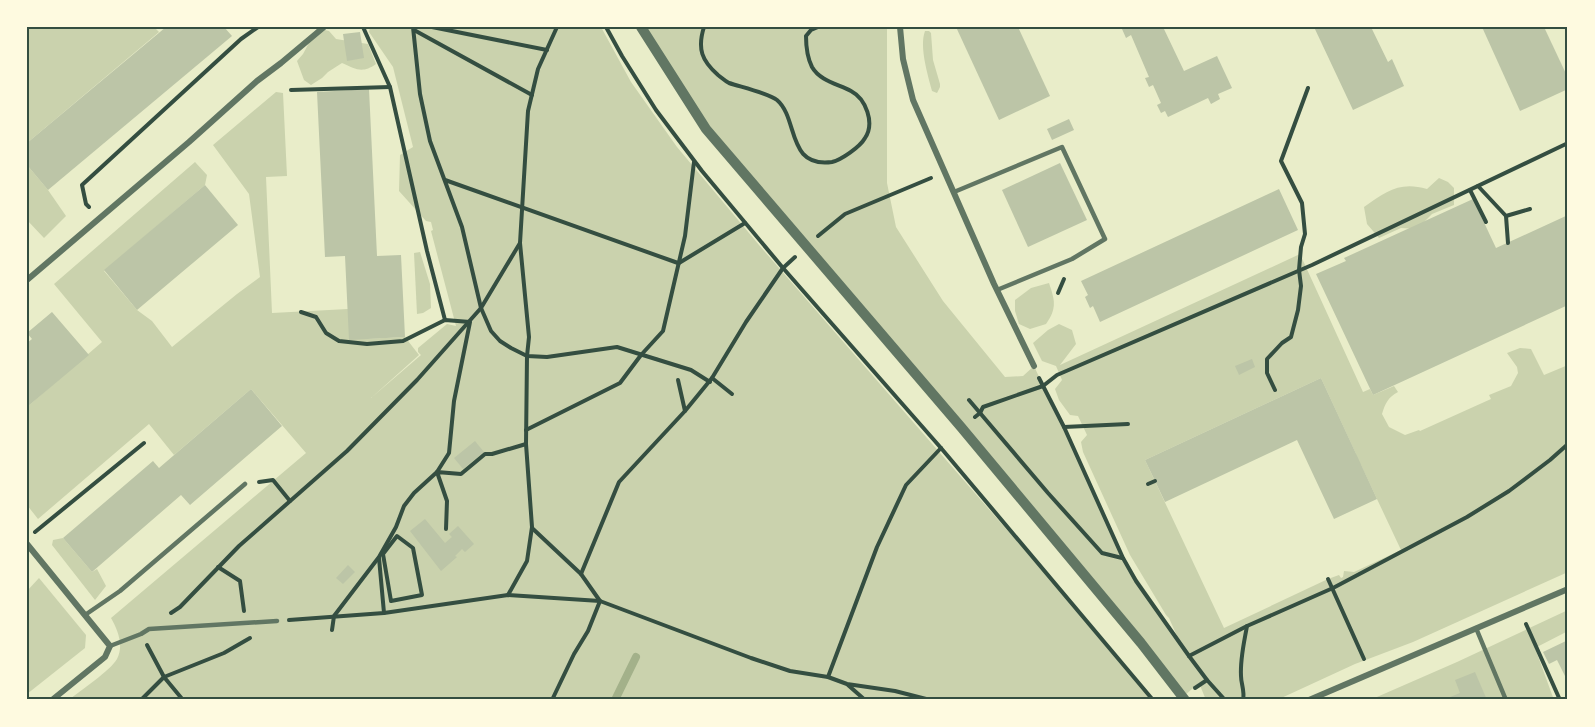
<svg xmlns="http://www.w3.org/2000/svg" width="1595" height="727" viewBox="0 0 1595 727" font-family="'Golos Text',sans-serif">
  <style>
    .green { fill: #cad2ad; fill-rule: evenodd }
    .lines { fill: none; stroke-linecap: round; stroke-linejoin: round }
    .stream { stroke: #a3b18a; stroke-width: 8 }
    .building { fill: #bcc5a7 }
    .path { stroke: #344e41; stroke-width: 4 }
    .service { stroke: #617663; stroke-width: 4.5 }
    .minor { stroke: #617663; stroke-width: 6 }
    .tertiary { stroke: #617663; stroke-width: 10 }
    .neatline { fill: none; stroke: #344e41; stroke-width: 2 }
  </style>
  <rect width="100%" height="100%" fill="#e9edc9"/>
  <g class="green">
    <path d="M27 27H154L159 32 27 143Z"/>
    <path d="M370 27H601L631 82 677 147 759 245 1155 700H69C81 690 110 671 117 659 124 646 118 630 111 618L306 453 251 389 174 455 149 424 38 519 27 505V407L102 342 54 284 195 162 207 175 205 185 104 271 137 310 152 321 172 347 237 294 260 277 249 194 213 145 276 92 283 93 287 176 266 177 272 313 348 309 364 339 405 337 419 355 371 398 421 355 418 352V348L447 324 456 326 431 231 433 230 431 222 426 221 399 191 400 155 413 147 393 67 369 32Z"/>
    <path d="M642 27H887V183L896 227 943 301 1005 377 1023 376 1034 366 1123 558 1177 636 1169 618 1166 615 1130 555 1083 452 1081 442 1087 435 1078 416 1070 415 1059 400 1055 389 1062 380 1056 366 1042 361 1033 343 1048 330 1059 324 1072 330 1076 344 1060 365 1300 254 1363 392 1370 389 1373 395 1394 386 1398 392C1388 397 1385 404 1382 414L1389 427 1405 435 1419 430 1420 431 1491 399 1489 395 1511 386 1518 373 1517 367 1507 353 1520 348 1531 349 1544 375 1568 365V572L1413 642 1355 664 1277 700H1206L1199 683 1185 695 707 128ZM1321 378 1356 454 1357 461 1361 465 1401 550 1354 572 1344 571 1343 577 1341 578 1339 575 1328 579 1224 628 1145 460Z"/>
    <path d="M317 28 329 31 336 39 368 44 376 64C362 74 356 69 342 63L328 72 322 78 311 85 304 80 297 61 303 54Z"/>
    <path d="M925 31H929L931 33 933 60 940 84V87L937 93 932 91C928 75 919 47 925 31Z"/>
    <path d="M27 165 48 190 66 216 44 238 27 220Z"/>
    <path d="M1439 178 1448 182 1454 188V205L1432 214 1417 229 1401 228 1379 238 1367 224 1364 207C1386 192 1399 181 1427 189Z"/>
    <path d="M420 252 430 284 431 308 423 313 417 314 414 253Z"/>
    <path d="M1049 283C1055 301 1057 308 1046 324L1030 329 1019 324 1015 311V300L1031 288Z"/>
    <path d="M63 538 92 572 97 569 106 586 95 600 52 545 53 540Z"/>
    <path d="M39 578 86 635 85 648 27 694V591Z"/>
    <path d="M1568 610V631L1535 648 1554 700H1370L1457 662Z"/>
  </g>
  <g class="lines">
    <path class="stream" d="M615 700 636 657"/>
  </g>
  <g class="building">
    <path d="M166 27H224L232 36 48 190 27 165V143Z"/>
    <path d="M956 27H1018L1050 96 999 120Z"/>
    <path d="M1126 27H1163L1184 71 1217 56 1232 88 1218 94 1220 99 1211 104 1208 98 1168 117 1165 111 1161 113 1157 105 1161 103 1153 85 1149 87 1145 78 1149 77 1131 35 1126 38 1122 29Z"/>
    <path d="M1314 27H1371L1388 62 1392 59 1404 86 1353 110Z"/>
    <path d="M1482 27H1544L1568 78V89L1520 111Z"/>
    <path d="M360 32 364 58 347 61 343 34Z"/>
    <path d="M369 89 377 256 401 255 405 337 349 340 345 256 325 257 317 92Z"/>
    <path d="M1069 119 1074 130 1052 140 1047 129Z"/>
    <path d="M1060 163 1087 220 1028 247 1002 190Z"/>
    <path d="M205 185 238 225 137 310 104 270Z"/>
    <path d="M1279 189 1298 230 1100 322 1093 306 1090 308 1085 297 1088 295 1081 281Z"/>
    <path d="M1473 199 1496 248 1568 215V305L1373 395 1316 274 1346 261 1344 258Z"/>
    <path d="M52 312 89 355 27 407V343L32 339 27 333Z"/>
    <path d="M1252 359 1255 367 1239 375 1235 366Z"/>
    <path d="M1321 378 1377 499 1334 519 1297 440 1165 502 1145 460Z"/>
    <path d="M251 389 282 426 190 505 181 495 92 572 63 538 153 461 159 468Z"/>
    <path d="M475 441 484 452 463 469 454 458Z"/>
    <path d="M425 519 445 543 452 537 449 534 458 526 474 544 465 552 462 549 455 556 457 557 441 571 410 531Z"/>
    <path d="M348 565 355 572 343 584 336 578Z"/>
    <path d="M1568 640V677L1566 678 1557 660 1549 664 1543 652Z"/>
    <path d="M1475 672 1487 700H1443L1460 693 1455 680Z"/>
  </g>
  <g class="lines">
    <g class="path">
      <path d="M363 27 390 87 427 251 445 320"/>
      <path d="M413 27 420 94 430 141 462 227 481 308 491 331 500 341 511 348 527 356 547 357 617 347 691 370 710 382"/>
      <path d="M432 27 547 50"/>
      <path d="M606 27 622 56 656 110 702 171 783 268 941 448 1153 700"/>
      <path d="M704 27C697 49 702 61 718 75 722 78 725 81 729 83 741 87 768 93 777 100 799 119 786 168 832 162 841 160 860 147 865 138 875 123 866 99 851 91 838 84 820 81 812 67 807 57 806 47 806 36L811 30 818 27"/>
      <path d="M414 30 532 95"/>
      <path d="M291 90 390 87"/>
      <path d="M445 180 678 263"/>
      <path d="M1478 186 1506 216 1530 209"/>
      <path d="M1470 190 1486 222"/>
      <path d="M89 207 86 204 82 185 241 39 258 27"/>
      <path d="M1506 216 1508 243"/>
      <path d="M818 236 845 214 931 178"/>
      <path d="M679 263 745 223"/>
      <path d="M1058 293 1064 279"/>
      <path d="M301 312 316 317 326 333 339 341 367 344 403 341 445 320 470 322 454 401 449 453 437 472 414 493 404 506 396 527 379 557 334 616 332 630"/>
      <path d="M712 378 732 394"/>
      <path d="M1039 378 1064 427 1123 558 1136 581 1189 656 1207 680 1225 700"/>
      <path d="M678 380 685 411"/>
      <path d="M1275 390 1267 373V359L1282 343 1291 337 1298 310 1301 286 1299 270 1301 247 1305 234 1302 203 1281 161 1308 88"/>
      <path d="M969 400 1048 493 1102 553 1122 558"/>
      <path d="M975 417 980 413 983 407 1043 386 1057 375 1312 265 1568 143"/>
      <path d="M1064 427 1128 424"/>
      <path d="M526 430 620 383 641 355 663 331 685 236 694 162"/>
      <path d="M259 482 273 480 290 501"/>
      <path d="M1148 484 1155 481"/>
      <path d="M532 528 581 574 600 601"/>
      <path d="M446 529 447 501 437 472 461 474 485 454H492L526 444"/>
      <path d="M35 532 144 443"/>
      <path d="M397 536 413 548 422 595 391 601 383 554Z"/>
      <path d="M379 558 384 613"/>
      <path d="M218 567 240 581 244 611"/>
      <path d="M581 574 619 482 685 411 712 378 746 322 783 268 795 257"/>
      <path d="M1328 579 1364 659"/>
      <path d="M508 595 527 561 532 527 526 444 527 356 529 337 520 243 528 111 538 69 557 27"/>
      <path d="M171 613 180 607 239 546 347 451 417 380 481 308 520 243"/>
      <path d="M289 620 384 613 508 595 600 601 751 658 790 671 828 677 847 684 895 691 930 700"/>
      <path d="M1526 624 1560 700"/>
      <path d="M147 645 164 677 183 700"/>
      <path d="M1189 656 1247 626 1333 588 1467 517 1509 491 1550 460 1568 444"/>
      <path d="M828 677 877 547 906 485 941 448"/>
      <path d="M848 685 865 700"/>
      <path d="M1195 688 1207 680"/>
      <path d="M141 700 164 677 224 653 250 638"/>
      <path d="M552 700 574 654 588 631 600 601"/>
      <path d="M1243 700C1245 691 1241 684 1241 676 1240 659 1244 643 1247 626"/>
    </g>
    <g class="service">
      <path d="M954 192 1062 147 1105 239 1072 259 997 290"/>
      <path d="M85 615 120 591 245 484"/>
      <path d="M1476 628 1506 700"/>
      <path d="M110 646 141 634 149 629 277 621"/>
    </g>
    <g class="minor">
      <path d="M900 27 903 59 913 100 994 284 1034 366"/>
      <path d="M27 280 189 142 257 81 281 63 324 27"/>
      <path d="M27 544 110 646 105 657 52 700"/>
      <path d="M1309 700 1568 589"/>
    </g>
    <path class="tertiary" d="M641 27 706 129 961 427 1141 643 1185 700"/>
  </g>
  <rect width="1595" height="727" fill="none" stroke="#fefae0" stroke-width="57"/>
  <rect x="28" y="28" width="1538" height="670" class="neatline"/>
</svg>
